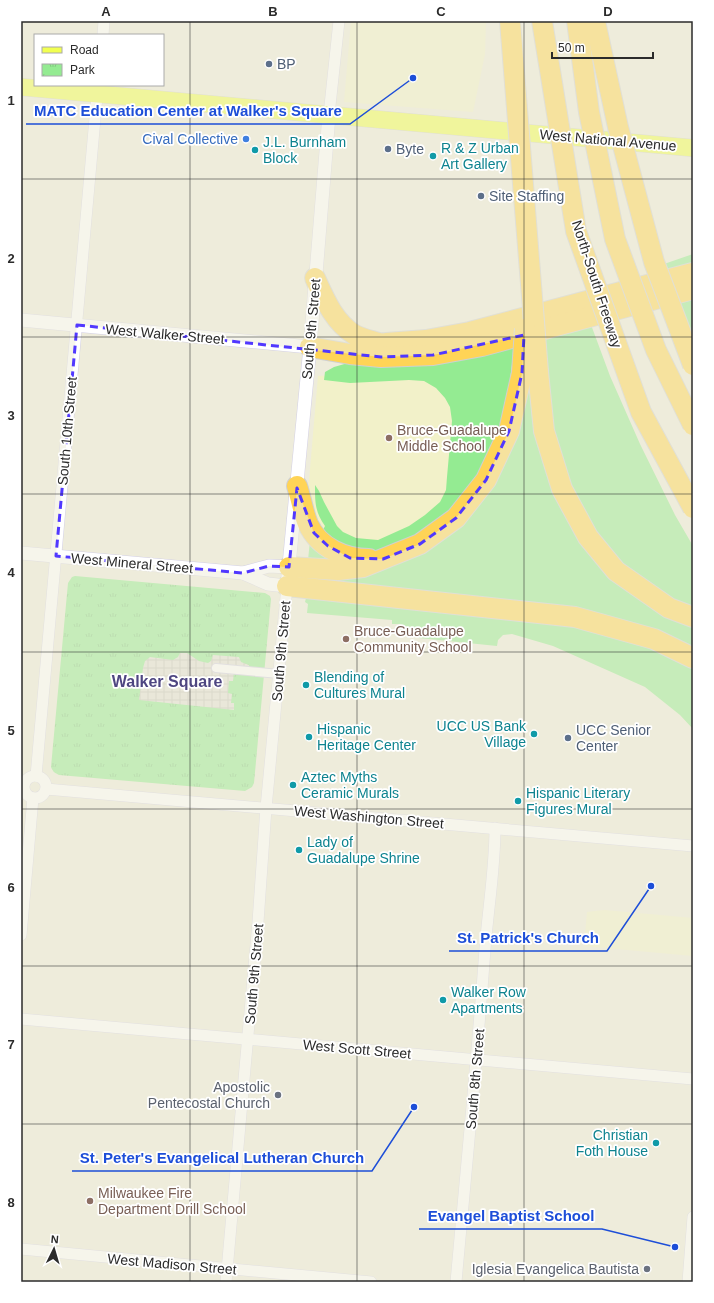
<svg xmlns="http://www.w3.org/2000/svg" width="714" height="1303" viewBox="0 0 714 1303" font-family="Helvetica,sans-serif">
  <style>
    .education { fill: #f2f1c9 }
    .grass { fill: #94eb92 }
    .park { fill: url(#park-tufts) }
    .plaza { fill: url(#plaza-grid) }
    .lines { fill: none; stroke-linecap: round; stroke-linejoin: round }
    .pedestrian-casing { stroke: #d3d0e5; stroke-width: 10 }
    .minor-casing { stroke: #d3d0e5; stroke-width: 12 }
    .tertiary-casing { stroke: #d3d0e5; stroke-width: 14 }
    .primary-casing { stroke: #d0d0d0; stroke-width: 18 }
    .motorway-casing { stroke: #d0d0d0; stroke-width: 22 }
    .pedestrian { stroke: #fff; stroke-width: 8 }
    .minor { stroke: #fff; stroke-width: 11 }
    .tertiary { stroke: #fff; stroke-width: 13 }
    .primary { stroke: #f1ff50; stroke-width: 17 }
    .motorway { stroke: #ffd456; stroke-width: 20 }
    .motorway-bridge-casing { stroke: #d0d0d0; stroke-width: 22; stroke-linecap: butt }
    .motorway-bridge { stroke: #ffd456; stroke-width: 20 }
    .marked { fill: none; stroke: #5138ff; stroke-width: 3; stroke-dasharray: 8 5; stroke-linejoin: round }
    .grid { fill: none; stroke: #2b2b2b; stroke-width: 1; stroke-opacity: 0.55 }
    .service-dot { fill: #5c6f8a; stroke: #fff; stroke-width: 1.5 }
    .shop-dot { fill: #3f7fe0; stroke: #fff; stroke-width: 1.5 }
    .culture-dot { fill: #0f9aa8; stroke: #fff; stroke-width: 1.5 }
    .education-dot { fill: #8d6e63; stroke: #fff; stroke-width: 1.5 }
    .worship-dot { fill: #6b7280; stroke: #fff; stroke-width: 1.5 }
    .labels { text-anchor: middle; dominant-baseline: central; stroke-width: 3.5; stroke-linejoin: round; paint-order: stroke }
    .service-label { font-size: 14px; fill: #4e5e75; stroke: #fff; text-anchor: start }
    .shop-label { font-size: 14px; fill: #366cbe; stroke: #fff; text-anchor: end }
    .street-label { font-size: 14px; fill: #2b2b2b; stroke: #fff }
    .culture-label { font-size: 14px; fill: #0d838f; stroke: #fff; text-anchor: start }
    .education-label { font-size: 14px; fill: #785e54; stroke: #fff; text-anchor: start }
    .worship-label { font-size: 14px; fill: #5b616d; stroke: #fff; text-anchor: end }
    .quarter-label { font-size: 16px; font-weight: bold; fill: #4e4681; stroke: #fff }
    .leader { fill: none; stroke: #1d4ed8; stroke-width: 1.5 }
    .callout-dot { fill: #1d4ed8; stroke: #fff; stroke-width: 1.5 }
    .callout-label { font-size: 15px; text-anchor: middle; font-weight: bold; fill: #1d4ed8; stroke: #fff; stroke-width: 3.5; stroke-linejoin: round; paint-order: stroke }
    .neatline { fill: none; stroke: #2b2b2b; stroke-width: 1.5 }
    .grid-label { font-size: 13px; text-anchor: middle; font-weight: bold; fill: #2b2b2b }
  </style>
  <defs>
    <pattern id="park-tufts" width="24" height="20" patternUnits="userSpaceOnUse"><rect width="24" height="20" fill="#94eb92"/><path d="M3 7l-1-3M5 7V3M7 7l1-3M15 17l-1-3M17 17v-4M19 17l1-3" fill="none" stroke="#80ca7e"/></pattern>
    <pattern id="plaza-grid" width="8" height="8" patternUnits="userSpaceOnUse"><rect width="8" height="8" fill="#e2e1d7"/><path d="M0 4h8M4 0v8" fill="none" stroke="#c2c1b9"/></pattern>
  </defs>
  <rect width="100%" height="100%" fill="#eeecdb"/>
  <g class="education">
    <path d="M351 21H486L485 54 473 112 344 102Z"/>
    <path d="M448 369 460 488 435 514 374 545 322 532 315 522 308 492 318 376Z"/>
    <path d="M604 910 693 918V956L584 946 587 912Z"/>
  </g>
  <g class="grass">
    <path d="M693 254V264L666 271 664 264Z"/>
    <path d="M693 294V347L675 299Z"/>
    <path d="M590 322 610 376 640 444 675 515 693 546V609L673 600 617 562 578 511 550 424 543 334Z"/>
    <path d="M515 341 509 388 504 414 495 439 485 463 469 490 453 509 414 538 375 553 348 550 322 532 325 526C315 512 315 502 315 485L319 491 324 502 337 526 343 532 356 538 378 540 409 526 425 515 440 502 446 490 447 477 452 421 450 407 445 398 436 388 424 381 409 380 350 383 324 380 325 372 334 367 348 363Z"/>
    <path d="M529 379 568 520 693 626V654L646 632 329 582V578L455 526Z"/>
    <path d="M310 541 331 561 308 560Z"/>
    <path d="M306 598 558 621 643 644 693 668V729L680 715 645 687 553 646 512 634 503 635 498 640 497 646 419 638V634L400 633V624H392V620L307 613 308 604 305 602Z"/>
  </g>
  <path class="park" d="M75 576 265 593 270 596 271 599 254 783 252 787 245 791 59 775C55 773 53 772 51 767L68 583 72 577Z"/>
  <path class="plaza" d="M180 653H187L199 661 208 663 211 661 213 655 239 657 241 662 249 665 248 674 234 672 233 681H229L228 693 232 694 231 703H234V710L139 700 143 668 145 661 150 657 173 660 178 657Z"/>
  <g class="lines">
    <defs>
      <path id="pedestrian" d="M216 668 279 674"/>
      <g id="minor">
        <path d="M103 35 104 21"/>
        <path d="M329 115 339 21"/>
        <path d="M36 776 98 85"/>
        <circle cx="35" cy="787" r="11"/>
        <path d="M46 789 693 846"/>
        <path d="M21 935 33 798"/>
        <path d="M21 1019 693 1079"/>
        <path d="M21 1249 371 1282"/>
        <path d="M226 1282 258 922 266 808 287 586"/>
        <path d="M456 1282C466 1171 477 1060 485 949 488 909 495 869 495 828"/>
        <path d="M688 1282 693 1217"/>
      </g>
      <g id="tertiary">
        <path d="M21 320 310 347"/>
        <path d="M21 553 243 573 268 584 287 586 310 347 329 115"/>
        <path d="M243 573 269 566 289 567"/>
      </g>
      <path id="primary" d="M21 87 693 148"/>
      <g id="motorway">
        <path d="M315 278C325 300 334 322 355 335 362 339 373 341 382 344"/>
        <path d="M386 343 426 340 470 332 693 273"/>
        <path d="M310 347 350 354 381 357 433 355 482 346 693 289"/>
        <path d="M538 372 544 431 562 489 588 537 616 571 669 608 693 617"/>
        <path d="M297 486C301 498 303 512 308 524 319 548 345 559 369 559"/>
        <path d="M289 567 338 570 363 567 420 544 456 518 486 480 509 431 522 373"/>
        <path d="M287 586 575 617 654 639 693 658"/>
      </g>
    </defs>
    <use href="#pedestrian" class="pedestrian-casing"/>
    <use href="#minor" class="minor-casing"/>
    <use href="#tertiary" class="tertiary-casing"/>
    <use href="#primary" class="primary-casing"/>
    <use href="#motorway" class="motorway-casing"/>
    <use href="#pedestrian" class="pedestrian"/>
    <use href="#minor" class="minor"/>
    <use href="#tertiary" class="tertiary"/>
    <use href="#primary" class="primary"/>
    <use href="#motorway" class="motorway"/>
    <defs>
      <g id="motorway-bridge">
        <path d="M510 21 538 372"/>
        <path d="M542 21 576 231 641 412 693 508"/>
        <path d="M577 21 589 112 615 239 656 350 693 425"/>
        <path d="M595 21 618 127 654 262 693 365"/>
        <path d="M522 373 525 329"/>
      </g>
    </defs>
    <use href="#motorway-bridge" class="motorway-bridge-casing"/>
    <use href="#motorway-bridge" class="motorway-bridge"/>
  </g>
  <path d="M0 0H714V1303H0ZM77 325 381 357 433 355 524 335 522 373 509 431 486 480 456 518 420 544 383 559 350 558 328 546 314 533 297 488 289 567 269 566 243 573 56 556Z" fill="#eeecdb" fill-opacity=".55" fill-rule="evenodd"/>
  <path class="marked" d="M77 325 381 357 433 355 524 335 522 373 509 431 486 480 456 518 420 544 383 559 350 558 328 546 314 533 297 488 289 567 269 566 243 573 56 556Z"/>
  <path class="grid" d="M190 21V1282M357 21V1282M524 21V1282M21 179H693M21 337H693M21 494H693M21 652H693M21 809H693M21 966H693M21 1124H693"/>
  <g class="service-dot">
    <circle cx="269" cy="64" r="4"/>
    <circle cx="388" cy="149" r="4"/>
    <circle cx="481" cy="196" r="4"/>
    <circle cx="568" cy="738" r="4"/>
  </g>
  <circle class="shop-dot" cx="246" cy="139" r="4"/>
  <g class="culture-dot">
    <circle cx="255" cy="150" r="4"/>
    <circle cx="433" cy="156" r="4"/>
    <circle cx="306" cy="685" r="4"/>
    <circle cx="534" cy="734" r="4"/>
    <circle cx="309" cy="737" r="4"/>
    <circle cx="293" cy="785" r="4"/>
    <circle cx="518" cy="801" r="4"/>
    <circle cx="299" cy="850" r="4"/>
    <circle cx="443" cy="1000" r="4"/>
    <circle cx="656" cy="1143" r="4"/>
  </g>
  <g class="education-dot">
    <circle cx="389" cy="438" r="4"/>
    <circle cx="346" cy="639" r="4"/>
    <circle cx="90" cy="1201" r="4"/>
  </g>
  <g class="worship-dot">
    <circle cx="278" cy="1095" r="4"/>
    <circle cx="647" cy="1269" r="4"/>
  </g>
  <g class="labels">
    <g class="service-label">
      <text x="277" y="64">BP</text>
      <text x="396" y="149">Byte</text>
      <text x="489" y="196">Site Staffing</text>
      <text x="576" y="730">UCC Senior<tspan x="576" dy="16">Center</tspan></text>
    </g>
    <g class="shop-label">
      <text x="238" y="139">Cival Collective</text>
    </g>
    <g class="street-label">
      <text transform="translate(608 140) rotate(5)">West National Avenue</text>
      <text transform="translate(597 284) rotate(72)">North-South Freeway</text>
      <text transform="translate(311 329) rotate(-85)">South 9th Street</text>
      <text transform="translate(165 334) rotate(5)">West Walker Street</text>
      <text transform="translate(67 431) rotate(-85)">South 10th Street</text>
      <text transform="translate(132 563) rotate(5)">West Mineral Street</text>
      <text transform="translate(281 651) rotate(-85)">South 9th Street</text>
      <text transform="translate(369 817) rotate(5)">West Washington Street</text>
      <text transform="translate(254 974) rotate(-85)">South 9th Street</text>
      <text transform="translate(357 1049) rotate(5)">West Scott Street</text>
      <text transform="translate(475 1079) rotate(-85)">South 8th Street</text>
      <text transform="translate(172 1264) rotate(5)">West Madison Street</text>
    </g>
    <g class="culture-label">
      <text x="263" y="142">J.L. Burnham<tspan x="263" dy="16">Block</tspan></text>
      <text x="441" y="148">R &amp; Z Urban<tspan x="441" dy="16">Art Gallery</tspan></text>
      <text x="314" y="677">Blending of<tspan x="314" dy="16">Cultures Mural</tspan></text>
      <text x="526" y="726" text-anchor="end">UCC US Bank<tspan x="526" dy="16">Village</tspan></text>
      <text x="317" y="729">Hispanic<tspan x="317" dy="16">Heritage Center</tspan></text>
      <text x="301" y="777">Aztec Myths<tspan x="301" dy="16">Ceramic Murals</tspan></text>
      <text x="526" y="793">Hispanic Literary<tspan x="526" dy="16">Figures Mural</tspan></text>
      <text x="307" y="842">Lady of<tspan x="307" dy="16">Guadalupe Shrine</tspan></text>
      <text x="451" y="992">Walker Row<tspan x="451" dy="16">Apartments</tspan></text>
      <text x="648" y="1135" text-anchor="end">Christian<tspan x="648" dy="16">Foth House</tspan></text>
    </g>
    <g class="education-label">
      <text x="397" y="430">Bruce-Guadalupe<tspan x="397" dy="16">Middle School</tspan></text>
      <text x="354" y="631">Bruce-Guadalupe<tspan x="354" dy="16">Community School</tspan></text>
      <text x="98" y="1193">Milwaukee Fire<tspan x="98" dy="16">Department Drill School</tspan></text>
    </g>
    <g class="worship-label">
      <text x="270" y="1087">Apostolic<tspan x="270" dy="16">Pentecostal Church</tspan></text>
      <text x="639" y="1269">Iglesia Evangelica Bautista</text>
    </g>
    <g class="quarter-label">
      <text x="167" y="681">Walker Square</text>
    </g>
  </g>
  <path class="leader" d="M413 78L350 124H26M651 886L607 951H449M414 1107L372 1171H72M675 1247L602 1229H419"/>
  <g class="callout-dot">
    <circle cx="413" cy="78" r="4"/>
    <circle cx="651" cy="886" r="4"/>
    <circle cx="414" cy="1107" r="4"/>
    <circle cx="675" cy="1247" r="4"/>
  </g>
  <g class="callout-label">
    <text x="188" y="116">MATC Education Center at Walker's Square</text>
    <text x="528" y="943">St. Patrick's Church</text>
    <text x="222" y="1163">St. Peter's Evangelical Lutheran Church</text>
    <text x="511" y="1221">Evangel Baptist School</text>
  </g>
  <rect width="714" height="1303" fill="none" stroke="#ffffff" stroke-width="44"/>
  <rect x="34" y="34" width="130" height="52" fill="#ffffff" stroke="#aaaaaa"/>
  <rect x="42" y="47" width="20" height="6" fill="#f1ff50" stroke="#aaaaaa"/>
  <text x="70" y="54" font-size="12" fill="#2b2b2b">Road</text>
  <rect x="42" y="64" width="20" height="12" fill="url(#park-tufts)" stroke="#aaaaaa"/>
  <text x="70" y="74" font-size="12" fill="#2b2b2b">Park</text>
  <g transform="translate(54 1249) rotate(5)" stroke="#ffffff" stroke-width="3" paint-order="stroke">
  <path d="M0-3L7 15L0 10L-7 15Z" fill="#2b2b2b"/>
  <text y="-6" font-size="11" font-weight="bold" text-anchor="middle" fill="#2b2b2b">N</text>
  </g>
  <path d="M552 52v6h101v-6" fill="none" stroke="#2b2b2b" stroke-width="2"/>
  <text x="558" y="52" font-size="12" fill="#2b2b2b" stroke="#ffffff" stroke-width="3" paint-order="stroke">50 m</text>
  <rect x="22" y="22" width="670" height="1259" class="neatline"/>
  <g class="grid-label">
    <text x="106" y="16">A</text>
    <text x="273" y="16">B</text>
    <text x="441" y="16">C</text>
    <text x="608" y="16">D</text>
    <text x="11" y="105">1</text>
    <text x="11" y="263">2</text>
    <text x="11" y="420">3</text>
    <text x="11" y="577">4</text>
    <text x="11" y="735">5</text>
    <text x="11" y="892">6</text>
    <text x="11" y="1049">7</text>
    <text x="11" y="1207">8</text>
  </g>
</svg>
